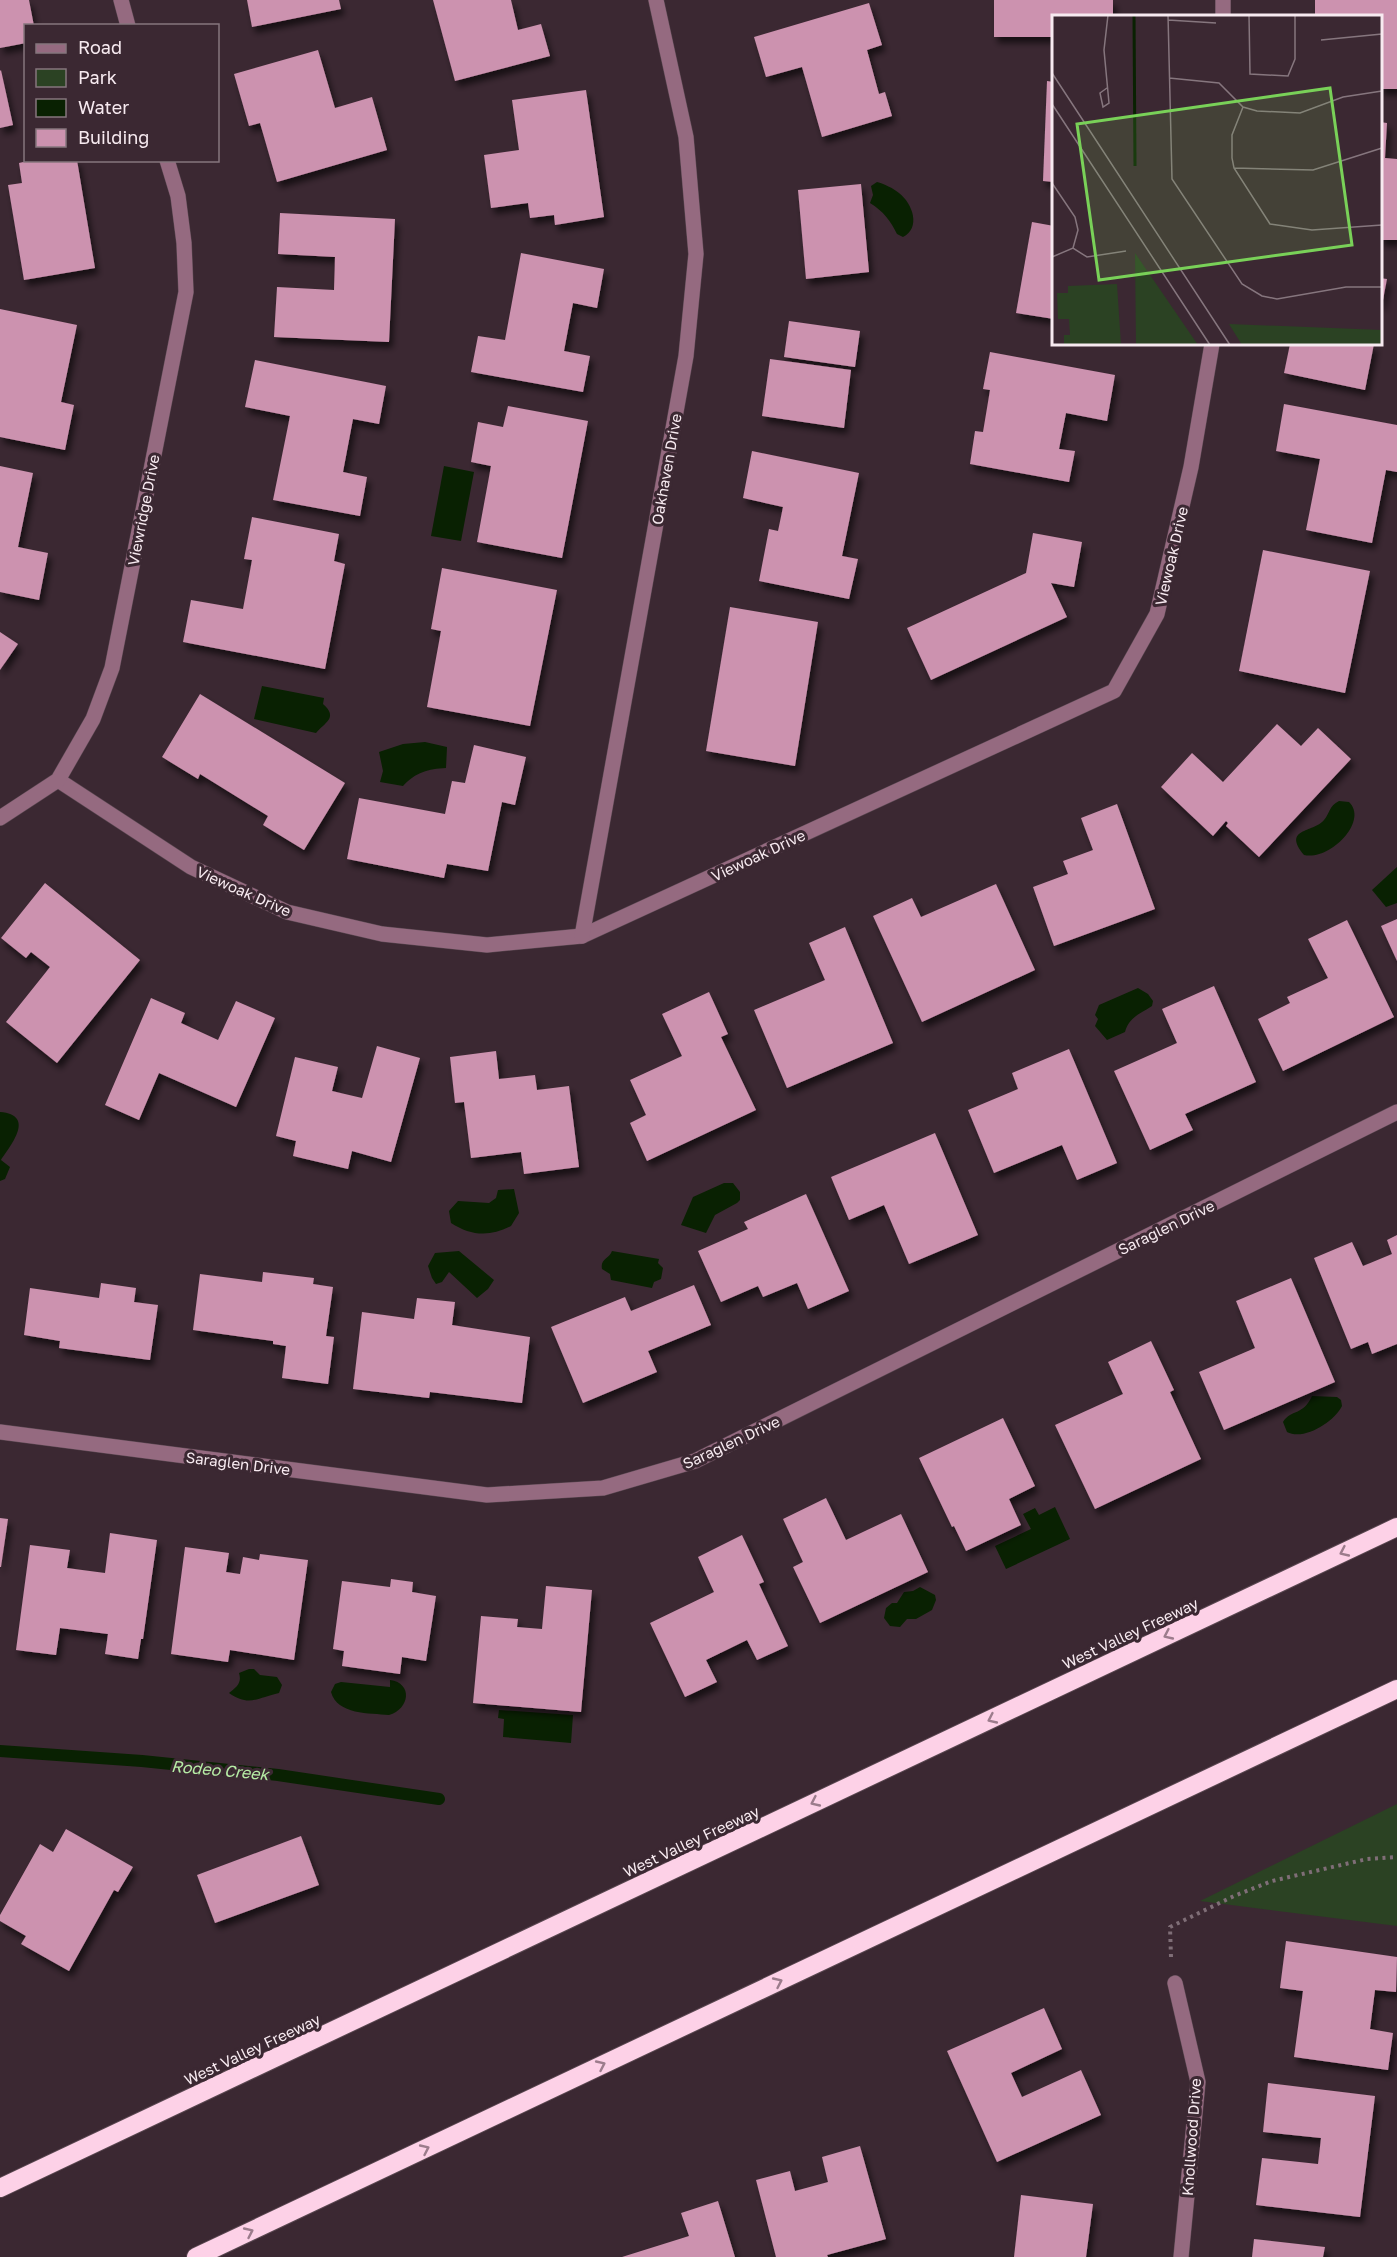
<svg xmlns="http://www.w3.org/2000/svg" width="1397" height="2257" viewBox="0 0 1397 2257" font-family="'Golos Text',sans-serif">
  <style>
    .green { fill: #2b4223 }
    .water { fill: #092102 }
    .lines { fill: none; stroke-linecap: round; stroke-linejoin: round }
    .stream { stroke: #092102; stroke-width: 12 }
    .building { fill: #cc92af; filter: url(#shadow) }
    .minor-casing { stroke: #594750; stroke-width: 16 }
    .highway-casing { stroke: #594750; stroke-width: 20 }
    .path { stroke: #7f6e77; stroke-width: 4; stroke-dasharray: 3 4.5; stroke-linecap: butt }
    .minor { stroke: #956a80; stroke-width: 15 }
    .highway { stroke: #fdd1e7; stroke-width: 18 }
    .oneway { stroke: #9c7c8c }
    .labels { text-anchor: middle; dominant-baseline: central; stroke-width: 6; stroke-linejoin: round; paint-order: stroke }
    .street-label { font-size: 15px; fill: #f7eaf0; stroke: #3b2832 }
    .water-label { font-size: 16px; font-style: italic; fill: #b6eca5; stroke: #3b2832 }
    .inset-river { fill: none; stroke: #092102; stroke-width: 3 }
    .inset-road { fill: none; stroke: #86767e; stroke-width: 1.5 }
    .view { fill: #79d158; fill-opacity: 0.15; stroke: #79d158; stroke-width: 3 }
    .inset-edge { fill: none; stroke: #f7eaf0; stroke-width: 3 }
  </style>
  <defs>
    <filter id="shadow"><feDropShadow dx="3.5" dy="6" stdDeviation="3" flood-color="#0009"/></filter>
  </defs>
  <rect width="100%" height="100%" fill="#3b2832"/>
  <path class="green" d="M1397 1804V1926L1200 1901Z"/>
  <g class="water">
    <path d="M877 182C884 184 893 188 899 193 913 204 921 228 903 237L897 234C890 220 884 212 870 203L873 195 871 186Z"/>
    <path d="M444 466 474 472 461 541 431 536Z"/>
    <path d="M262 686 324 698 323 704C339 718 324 723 316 733L254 719Z"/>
    <path d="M425 742 447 747 446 768C428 769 416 772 403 786L380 782 383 771 379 752 403 744Z"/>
    <path d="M1339 801 1349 802C1369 821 1330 861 1304 855 1282 828 1313 833 1324 820 1330 813 1329 806 1339 801Z"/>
    <path d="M1397 867V903L1386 907 1372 890Z"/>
    <path d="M1138 988 1148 994 1153 1001 1152 1006C1140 1014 1129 1017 1125 1032L1107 1040 1095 1026 1098 1019 1095 1015 1099 1005Z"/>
    <path d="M0 1112C36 1115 11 1145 1 1160L10 1167 5 1179 0 1181Z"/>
    <path d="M724 1183H733L740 1192V1200L737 1203 715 1215 706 1233 681 1225 693 1197Z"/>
    <path d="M514 1189 519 1213 511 1226C490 1237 471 1236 451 1223L449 1211 458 1201 489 1203 496 1198 498 1190Z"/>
    <path d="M459 1251 494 1280 488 1289 477 1298 449 1272 442 1282 436 1284 432 1278 428 1266 435 1253Z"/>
    <path d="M612 1251 659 1259 658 1263 663 1268 661 1279 654 1282 652 1288 611 1280 610 1274 602 1269C600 1259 609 1259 612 1251Z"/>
    <path d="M1312 1396 1337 1397 1341 1400 1342 1406C1334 1422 1304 1441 1287 1432L1283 1422C1291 1409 1303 1416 1312 1396Z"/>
    <path d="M1055 1507 1070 1539 1006 1569 995 1546 1031 1529 1023 1514 1035 1508 1039 1515Z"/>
    <path d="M920 1587 935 1595 936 1600 932 1610 916 1619H907L900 1627 890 1626 884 1618 886 1608 892 1603H897L904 1592 913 1591Z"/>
    <path d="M249 1669H254L260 1675 277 1677 282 1685 279 1693C257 1698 249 1707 229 1693 237 1687 242 1683 239 1673Z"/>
    <path d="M390 1680C413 1683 410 1709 389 1715 370 1713 337 1715 331 1692L335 1684 341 1682 390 1687Z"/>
    <path d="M499 1710 573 1715 571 1743 503 1737 504 1719 498 1718Z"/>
  </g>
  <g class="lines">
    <path class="stream" d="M0 1751 142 1761 278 1775 439 1799"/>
  </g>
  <g class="building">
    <path d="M0 0H29L34 26H26V43L0 48Z"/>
    <path d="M247 0H339L341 9 252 27Z"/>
    <path d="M433 0H511L518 30 541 24 550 56 455 81Z"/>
    <path d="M994 0H1113V16H1054V37H994Z"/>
    <path d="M1315 0H1397V89H1380V16H1315Z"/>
    <path d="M869 3 882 45 867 50 879 94 885 92 892 116 822 137 802 67 766 77 754 37Z"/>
    <path d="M318 50 335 108 372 97 387 150 277 182 260 123 249 126 234 74Z"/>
    <path d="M1 70 13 125 0 128V71Z"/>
    <path d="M1047 81 1054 82V182L1043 181Z"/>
    <path d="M586 90 604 217 555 225 554 215 530 218 528 203 491 208 484 155 519 150 512 100Z"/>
    <path d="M1380 122 1387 123 1385 158 1397 159V240H1380Z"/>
    <path d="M32 160H77L95 268 24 280 8 185 22 183 19 163Z"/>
    <path d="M861 184 869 272 806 279 798 190Z"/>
    <path d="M280 213 395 219 389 342 274 337 277 287 334 290 335 257 278 254Z"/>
    <path d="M1032 222 1054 226V319L1016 313Z"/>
    <path d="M521 253 604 269 597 308 573 303 564 351 590 356 583 392 471 372 478 336 505 340Z"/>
    <path d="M1380 278 1387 279 1382 305H1380Z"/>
    <path d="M0 309 77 325 61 402 74 405 65 450 0 437Z"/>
    <path d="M789 321 860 331 855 367 784 357Z"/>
    <path d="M1290 344H1374L1365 390 1284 373Z"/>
    <path d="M990 352 1115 375 1107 421 1066 413 1059 449 1075 451 1069 482 970 464 975 431 983 432 990 390 983 389Z"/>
    <path d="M770 359 851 370 844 428 762 416Z"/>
    <path d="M255 360 386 386 379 424 353 419 343 472 367 477 360 516 273 500 290 416 245 407Z"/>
    <path d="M1284 404 1397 425V472L1386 470 1372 543 1306 530 1320 459 1276 451Z"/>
    <path d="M508 406 588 421 562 558 477 542 491 466 471 462 478 422 503 427Z"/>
    <path d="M752 451 859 473 842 556 858 559 849 599 759 581 769 529 778 531 783 507 743 498Z"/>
    <path d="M0 466 33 473 18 547 48 553 39 600 0 592Z"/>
    <path d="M252 517 339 534 334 561 345 564 325 669 183 642 191 600 243 609 252 560 244 559Z"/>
    <path d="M1033 533 1082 542 1074 587 1051 583 1067 617 931 680 907 628 1026 573Z"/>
    <path d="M1263 550 1370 571 1345 693 1239 671Z"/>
    <path d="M442 568 557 590 530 726 427 707 441 631 431 629Z"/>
    <path d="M730 607 818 622 795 766 706 751Z"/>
    <path d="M0 632 18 644 0 670Z"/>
    <path d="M200 694 345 783 304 850 263 825 268 816 200 774 198 779 162 757Z"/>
    <path d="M1277 724 1301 746 1318 728 1351 759 1259 857 1226 826 1228 823 1226 821 1213 836 1161 787 1192 753 1223 782Z"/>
    <path d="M474 745 526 757 515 805 502 802 488 871 447 864 444 878 347 859 359 798 445 814 452 781 465 783Z"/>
    <path d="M1117 804 1155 909 1054 946 1033 887 1068 874 1063 861 1093 850 1081 818Z"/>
    <path d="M45 883 140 960 57 1063 6 1022 50 967 31 952 26 958 1 938Z"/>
    <path d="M996 884 1035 970 922 1022 873 916 912 898 921 917Z"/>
    <path d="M1397 919V961L1381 926Z"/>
    <path d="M1347 920 1394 1017 1283 1071 1258 1019 1290 1003 1287 997 1328 978 1308 939Z"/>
    <path d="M845 927 893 1043 787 1088 754 1010 825 980 809 943Z"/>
    <path d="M1214 986 1256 1082 1185 1114 1193 1130 1150 1150 1114 1071 1177 1043 1162 1009Z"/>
    <path d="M709 992 728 1034 721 1037 756 1110 647 1161 630 1123 646 1115 630 1080 682 1056 662 1014Z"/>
    <path d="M151 998 185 1013 181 1023 218 1040 236 1001 275 1018 236 1107 159 1073 139 1120 105 1105Z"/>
    <path d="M377 1046 420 1058 391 1162 352 1151 348 1169 293 1156 296 1141 276 1136 295 1057 338 1067 332 1091 362 1098Z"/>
    <path d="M1069 1049 1117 1163 1077 1180 1062 1145 994 1173 968 1110 1018 1089 1012 1073Z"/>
    <path d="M496 1051 499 1079 535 1075 537 1090 569 1086 579 1167 524 1174 521 1152 471 1158 464 1102 455 1103 450 1057Z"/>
    <path d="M935 1133 978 1235 909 1264 884 1205 849 1220 831 1177Z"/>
    <path d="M806 1194 849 1291 808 1309 797 1283 763 1297 758 1286 721 1302 698 1251 748 1229 744 1222Z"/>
    <path d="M1397 1235V1344L1372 1354 1368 1342 1351 1349 1314 1258 1352 1242 1363 1266 1392 1254 1387 1240Z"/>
    <path d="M263 1272 314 1278 313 1284 333 1287 326 1336 334 1337 328 1384 282 1378 286 1346 273 1344V1341L193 1330 200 1274 262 1282Z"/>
    <path d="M1291 1278 1335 1382 1224 1430 1199 1372 1255 1348 1236 1301Z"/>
    <path d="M101 1283 136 1288 134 1302 158 1305 150 1360 59 1348 60 1341 24 1335 30 1288 99 1298Z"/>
    <path d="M694 1285 711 1325 648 1351 657 1372 583 1403 551 1327 625 1297 631 1311Z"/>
    <path d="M417 1298 455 1302 452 1325 530 1337 522 1403 430 1392 429 1398 353 1389 362 1312 414 1319Z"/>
    <path d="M1151 1341 1174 1390 1170 1392 1201 1459 1095 1509 1055 1425 1123 1394 1108 1362Z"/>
    <path d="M1003 1418 1035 1486 1009 1499 1021 1525 966 1551 954 1526 952 1527 919 1458Z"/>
    <path d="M826 1498 846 1540 901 1514 928 1572 820 1623 793 1567 803 1562 783 1519Z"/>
    <path d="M0 1518 8 1519 1 1567H0Z"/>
    <path d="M110 1533 157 1540 143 1639H141L138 1659 105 1654 108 1634 60 1628 56 1655 16 1650 30 1545 70 1550 67 1568 105 1573Z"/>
    <path d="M742 1535 764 1582 759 1584 788 1646 757 1660 747 1640 706 1660 717 1682 685 1697 650 1623 714 1592 698 1557Z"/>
    <path d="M185 1547 229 1553 226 1572 240 1574 243 1557 259 1560 260 1554 308 1560 294 1660 230 1650 228 1662 171 1654Z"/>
    <path d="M391 1579 413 1582 412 1592 436 1596 426 1661 402 1657 400 1674 342 1666 344 1651 333 1649 342 1581 390 1587Z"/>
    <path d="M546 1586 592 1590 581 1712 473 1703 481 1616 518 1619 517 1627 542 1629Z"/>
    <path d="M66 1829 133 1867 118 1892 114 1890 69 1971 21 1944 26 1936 0 1921V1915L40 1844 53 1852Z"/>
    <path d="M301 1836 319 1885 215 1923 197 1875Z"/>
    <path d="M1286 1941 1397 1957 1396 1992 1375 1990 1370 2029 1393 2033 1388 2070 1294 2057 1303 1991 1280 1988Z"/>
    <path d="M1044 2008 1062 2049 1011 2073 1022 2097 1081 2070 1101 2115 997 2162 947 2051Z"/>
    <path d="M1268 2083 1375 2096 1360 2217 1256 2205 1262 2158 1318 2164 1321 2138 1263 2132Z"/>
    <path d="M860 2146 886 2239 827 2255 828 2257H776L756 2180 790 2171 795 2191 828 2182 822 2157Z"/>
    <path d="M1021 2195 1093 2204 1086 2257H1014Z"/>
    <path d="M718 2201 735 2257H622L689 2236 681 2213Z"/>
    <path d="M1254 2239 1325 2247 1323 2257H1252Z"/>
  </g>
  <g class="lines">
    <defs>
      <g id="minor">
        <path d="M121 0 128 26"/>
        <path d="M1223 16V0"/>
        <path d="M58 780 191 867 287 912 382 934 487 945 582 936 1114 691 1157 614 1191 467 1212 344"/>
        <path d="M0 818 58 780 93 719 112 668 186 292 184 243 178 196 167 160"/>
        <path d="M582 936 686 356 696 254 686 137 656 0"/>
        <path d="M0 1432 487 1495 603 1488 695 1461 1397 1112"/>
        <path d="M1175 1983 1198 2082 1181 2257"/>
      </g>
      <g id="highway">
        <path d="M0 2188 1397 1527"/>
        <path d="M196 2257 1397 1689"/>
      </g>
    </defs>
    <use href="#minor" class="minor-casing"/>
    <use href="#highway" class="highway-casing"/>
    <path class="path" d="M1171 1957 1170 1927 1234 1896 1272 1881 1367 1859 1397 1857"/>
    <use href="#minor" class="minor"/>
    <use href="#highway" class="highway"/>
  </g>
  <defs><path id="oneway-chevron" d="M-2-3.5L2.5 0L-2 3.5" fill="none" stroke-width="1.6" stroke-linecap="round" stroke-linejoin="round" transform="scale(1.5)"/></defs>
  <g class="oneway">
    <use href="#oneway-chevron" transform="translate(1344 1552) rotate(155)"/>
    <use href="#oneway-chevron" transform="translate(1168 1635) rotate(155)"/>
    <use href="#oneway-chevron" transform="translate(992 1719) rotate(155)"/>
    <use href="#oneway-chevron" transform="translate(815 1802) rotate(155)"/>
    <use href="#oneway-chevron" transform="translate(778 1982) rotate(-25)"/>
    <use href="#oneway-chevron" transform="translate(601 2065) rotate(-25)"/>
    <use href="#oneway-chevron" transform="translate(425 2149) rotate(-25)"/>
    <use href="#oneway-chevron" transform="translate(249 2232) rotate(-25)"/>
  </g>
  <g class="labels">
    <g class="street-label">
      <text transform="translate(666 469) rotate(-80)">Oakhaven Drive</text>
      <text transform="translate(143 510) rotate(-79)">Viewridge Drive</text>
      <text transform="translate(1171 556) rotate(-77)">Viewoak Drive</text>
      <text transform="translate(758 855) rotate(-25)">Viewoak Drive</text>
      <text transform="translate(244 891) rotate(24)">Viewoak Drive</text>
      <text transform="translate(1166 1227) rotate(-26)">Saraglen Drive</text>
      <text transform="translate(731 1442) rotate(-25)">Saraglen Drive</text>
      <text transform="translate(238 1463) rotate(7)">Saraglen Drive</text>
      <text transform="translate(1130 1633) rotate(-25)">West Valley Freeway</text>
      <text transform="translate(691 1841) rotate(-25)">West Valley Freeway</text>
      <text transform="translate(252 2049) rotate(-25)">West Valley Freeway</text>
      <text transform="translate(1191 2137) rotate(-86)">Knollwood Drive</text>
    </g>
    <g class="water-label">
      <text transform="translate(220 1770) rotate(5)">Rodeo Creek</text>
    </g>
  </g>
  <g transform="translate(1052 15)">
    <rect width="330" height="330" fill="#3b2832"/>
    <path d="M83 238 146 330H84ZM65 269 69 330H12V320H18L17 304H6L5 278H16V271ZM177 309 330 315V330H190Z" fill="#2b4223"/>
    <path class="inset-river" d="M82 0 83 151"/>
    <path class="inset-road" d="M116 0 120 164 190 269 210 281 225 284 294 272H330M197 0 198 59 236 61 243 44V0M116 5 164 8M269 25 330 19M0 58 178 330M117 63 167 68 191 92 205 96 248 98 291 82 330 76M55 73 48 78 51 92 57 88 52 35 56 0M0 89 158 330M191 92 180 120V143L182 153 218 209 260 215 330 210M182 153 261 155 330 133M0 168 23 202 26 215 21 233M0 242 21 233 35 242 74 236"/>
    <path class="view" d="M278 73 300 230 47 265 25 109Z"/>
    <rect width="330" height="330" class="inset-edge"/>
  </g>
  <rect x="24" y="24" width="195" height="138" fill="#3b2832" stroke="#86767e" stroke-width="1.5"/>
  <rect x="36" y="44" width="30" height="9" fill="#956a80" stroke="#86767e" stroke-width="1.5"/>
  <text x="78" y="54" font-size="18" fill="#f7eaf0">Road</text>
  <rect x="36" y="69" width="30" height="18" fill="#2b4223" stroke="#86767e" stroke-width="1.5"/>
  <text x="78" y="84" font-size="18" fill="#f7eaf0">Park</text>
  <rect x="36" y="99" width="30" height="18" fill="#092102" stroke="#86767e" stroke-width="1.5"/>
  <text x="78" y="114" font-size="18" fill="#f7eaf0">Water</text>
  <rect x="36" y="129" width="30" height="18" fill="#cc92af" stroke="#86767e" stroke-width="1.5"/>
  <text x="78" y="144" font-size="18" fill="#f7eaf0">Building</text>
</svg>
